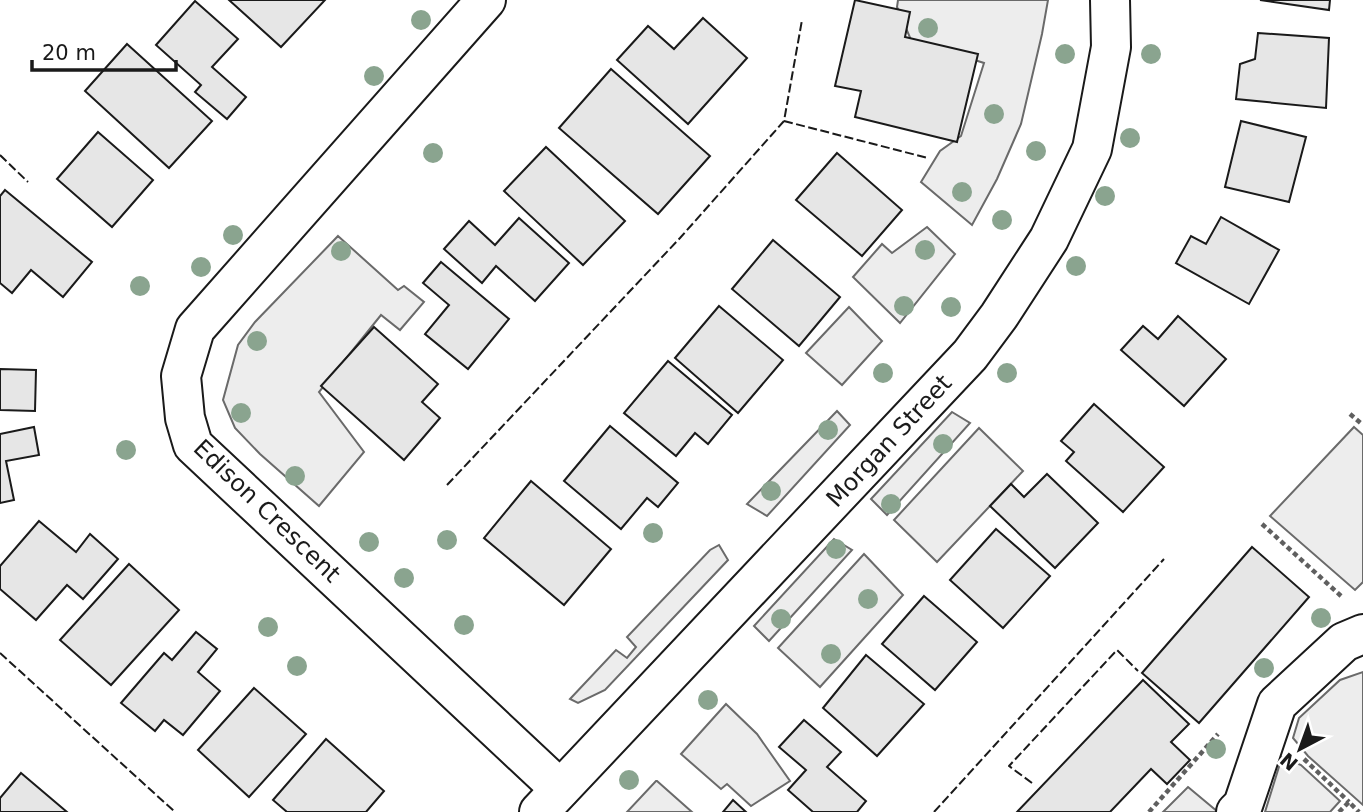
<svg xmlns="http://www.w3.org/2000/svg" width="1363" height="812" viewBox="0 0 1363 812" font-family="'DejaVu Sans',sans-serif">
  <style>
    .built { fill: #ededed; stroke: #6a6a6a; stroke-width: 2 }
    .building { fill: #e6e6e6; stroke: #1a1a1a; stroke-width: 2 }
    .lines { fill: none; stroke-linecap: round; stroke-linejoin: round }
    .minor-casing { stroke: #1a1a1a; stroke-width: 42 }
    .path { stroke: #5f5f5f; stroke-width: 4.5; stroke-dasharray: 5 3.5; stroke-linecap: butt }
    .minor { stroke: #fff; stroke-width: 38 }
    .fence { stroke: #1a1a1a; stroke-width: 2; stroke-dasharray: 9 3.5; stroke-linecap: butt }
    .tree { fill: #8aa48f }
    .labels { text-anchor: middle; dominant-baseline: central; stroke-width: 5; stroke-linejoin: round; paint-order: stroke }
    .street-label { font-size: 24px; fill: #1a1a1a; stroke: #fff }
  </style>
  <rect width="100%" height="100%" fill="#fff"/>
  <g class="built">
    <path d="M898 0H1048L1042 34 1021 124 997 179 972 225 921 182 940 151 961 136 984 63 911 40 897 7Z"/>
    <path d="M927 227 955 254 900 323 853 277 882 244 892 253Z"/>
    <path d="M338 236 398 290 404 286 424 302 400 330 381 315 319 392 364 452 319 506 260 454 235 428 223 400 238 345 255 322Z"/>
    <path d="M849 307 882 341 842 385 806 353Z"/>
    <path d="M837 411 850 425 767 516 747 504Z"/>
    <path d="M952 412 970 423 887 515 871 499Z"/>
    <path d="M1354 427 1363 435V582L1355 590 1270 516Z"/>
    <path d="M979 428 1023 471 937 562 894 520Z"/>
    <path d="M834 539 852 550 769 641 754 626Z"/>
    <path d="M719 545 728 560 605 690 578 703 570 699 616 650 627 658 636 647 627 637 710 550Z"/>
    <path d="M864 554 903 595 820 687 778 648Z"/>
    <path d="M1363 672V805L1308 756 1293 738 1299 718 1340 680Z"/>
    <path d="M726 704 757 734 790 781 751 806 727 784 721 789 681 754Z"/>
    <path d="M1282 757 1301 765 1340 801 1330 812H1265Z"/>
    <path d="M656 781H657L692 812H627Z"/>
    <path d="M1188 787 1218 812H1163Z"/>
  </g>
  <g class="building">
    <path d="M229 0H325L281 47Z"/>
    <path d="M855 0 910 12 905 37 978 54 957 142 855 117 861 91 835 86Z"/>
    <path d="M1260 0H1330L1329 10Z"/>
    <path d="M195 1 238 39 212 67 246 97 227 119 195 92 201 85 156 45Z"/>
    <path d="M703 18 747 58 688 124 617 60 648 26 674 49Z"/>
    <path d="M1258 33 1329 38 1326 108 1236 99 1240 64 1255 59Z"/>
    <path d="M127 44 212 121 169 168 85 91Z"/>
    <path d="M611 69 710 156 658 214 559 128Z"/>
    <path d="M1241 121 1306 137 1289 202 1225 187Z"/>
    <path d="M98 132 153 180 112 227 57 179Z"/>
    <path d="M546 147 625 221 583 265 504 191Z"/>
    <path d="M837 153 902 210 862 256 796 200Z"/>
    <path d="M5 190 92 262 63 297 31 270 12 293 0 283V196Z"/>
    <path d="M1221 217 1279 250 1249 304 1176 263 1191 236 1206 244Z"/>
    <path d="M519 218 569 263 535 301 496 266 482 283 444 249 469 221 495 245Z"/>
    <path d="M773 240 840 297 799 346 732 289Z"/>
    <path d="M441 262 509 319 468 369 425 334 449 305 423 283Z"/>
    <path d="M719 306 783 360 738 413 675 358Z"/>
    <path d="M1178 316 1226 359 1184 406 1121 350 1143 326 1158 339Z"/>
    <path d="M374 327 438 384 422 402 440 418 404 460 321 386Z"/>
    <path d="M668 361 732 415 708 444 695 433 676 456 624 413Z"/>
    <path d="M0 369 36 370 35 411 0 410Z"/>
    <path d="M1094 404 1164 467 1123 512 1066 461 1074 452 1061 441Z"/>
    <path d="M610 426 678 483 658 507 647 498 621 529 564 481Z"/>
    <path d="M34 427 39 455 6 461 14 500 0 503V434Z"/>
    <path d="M1047 474 1098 523 1055 568 990 506 1011 484 1024 497Z"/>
    <path d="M531 481 611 549 564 605 484 538Z"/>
    <path d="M39 521 76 552 90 534 118 559 83 599 67 585 36 620 0 589V566Z"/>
    <path d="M996 529 1050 576 1003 628 950 580Z"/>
    <path d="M1252 547 1309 597 1199 723 1142 673Z"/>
    <path d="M129 564 179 610 111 685 60 640Z"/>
    <path d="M924 596 977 642 935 690 882 644Z"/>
    <path d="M196 632 217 649 198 672 220 691 183 735 164 720 155 731 121 703 164 653 172 660Z"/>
    <path d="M866 655 924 704 877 756 823 708Z"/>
    <path d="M1143 680 1189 724 1171 742 1190 760 1167 784 1151 769 1110 812H1017Z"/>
    <path d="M254 688 306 734 249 797 198 750Z"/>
    <path d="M804 720 841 752 827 767 866 801 857 812H813L788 790 806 770 779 747Z"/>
    <path d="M326 739 384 791 366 812H287L273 800Z"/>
    <path d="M21 773 67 812H0V798Z"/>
    <path d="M733 800 746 812H723Z"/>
  </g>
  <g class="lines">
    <defs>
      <g id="minor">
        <path d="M486 0 195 329 181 376 185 418 193 445 560 789"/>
        <path d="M539 812 970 355 999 316 1049 239 1092 149 1111 47 1110 0"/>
        <path d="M1236 812 1243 805 1277 704 1344 642 1363 634"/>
      </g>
    </defs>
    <use href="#minor" class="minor-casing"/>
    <g class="path">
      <path d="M1350 414 1363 425"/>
      <path d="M1262 524 1341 596"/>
      <path d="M1304 759 1349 802"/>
      <path d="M1149 812 1218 734"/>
      <path d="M1339 812 1349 802 1359 812"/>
    </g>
    <use href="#minor" class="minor"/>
    <g class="fence">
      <path d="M784 121 928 158"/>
      <path d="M0 155 28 182"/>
      <path d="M447 485 680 238 784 121 802 20"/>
      <path d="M0 653 175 812"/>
      <path d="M1032 783 1009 766 1117 650 1138 671"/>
      <path d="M934 812 1164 559"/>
    </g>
  </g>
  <g class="tree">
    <circle cx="421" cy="20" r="10"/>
    <circle cx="928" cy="28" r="10"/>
    <circle cx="1065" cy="54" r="10"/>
    <circle cx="1151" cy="54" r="10"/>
    <circle cx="374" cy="76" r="10"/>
    <circle cx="994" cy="114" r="10"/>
    <circle cx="1130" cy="138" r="10"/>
    <circle cx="1036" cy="151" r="10"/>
    <circle cx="433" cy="153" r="10"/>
    <circle cx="962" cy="192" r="10"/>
    <circle cx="1105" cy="196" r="10"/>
    <circle cx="1002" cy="220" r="10"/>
    <circle cx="233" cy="235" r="10"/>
    <circle cx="925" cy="250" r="10"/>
    <circle cx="341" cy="251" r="10"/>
    <circle cx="1076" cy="266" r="10"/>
    <circle cx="201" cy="267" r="10"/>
    <circle cx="140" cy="286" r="10"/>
    <circle cx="904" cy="306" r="10"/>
    <circle cx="951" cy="307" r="10"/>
    <circle cx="257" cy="341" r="10"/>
    <circle cx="883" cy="373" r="10"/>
    <circle cx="1007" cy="373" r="10"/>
    <circle cx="241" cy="413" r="10"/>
    <circle cx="828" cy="430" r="10"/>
    <circle cx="943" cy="444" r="10"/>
    <circle cx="126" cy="450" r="10"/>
    <circle cx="295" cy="476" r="10"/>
    <circle cx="771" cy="491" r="10"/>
    <circle cx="891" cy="504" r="10"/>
    <circle cx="653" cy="533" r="10"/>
    <circle cx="447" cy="540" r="10"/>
    <circle cx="369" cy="542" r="10"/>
    <circle cx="836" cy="549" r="10"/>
    <circle cx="404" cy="578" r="10"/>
    <circle cx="868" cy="599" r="10"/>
    <circle cx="1321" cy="618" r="10"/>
    <circle cx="781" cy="619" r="10"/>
    <circle cx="464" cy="625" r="10"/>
    <circle cx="268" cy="627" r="10"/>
    <circle cx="831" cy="654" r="10"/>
    <circle cx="297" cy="666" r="10"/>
    <circle cx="1264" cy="668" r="10"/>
    <circle cx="708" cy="700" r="10"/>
    <circle cx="1216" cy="749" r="10"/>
    <circle cx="629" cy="780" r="10"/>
  </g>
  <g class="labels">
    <g class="street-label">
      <text transform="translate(889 441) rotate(-47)">Morgan Street</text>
      <text transform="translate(267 511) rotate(44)">Edison Crescent</text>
    </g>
  </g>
  <g transform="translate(1300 749) rotate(221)" stroke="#ffffff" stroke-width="5" paint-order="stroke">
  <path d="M0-5L12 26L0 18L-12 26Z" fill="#1a1a1a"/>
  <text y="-10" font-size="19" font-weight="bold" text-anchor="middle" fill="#1a1a1a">N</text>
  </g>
  <path d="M32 60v10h144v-10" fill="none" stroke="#1a1a1a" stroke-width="3.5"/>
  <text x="42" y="60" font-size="21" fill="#1a1a1a" stroke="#ffffff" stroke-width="5" paint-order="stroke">20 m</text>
</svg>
